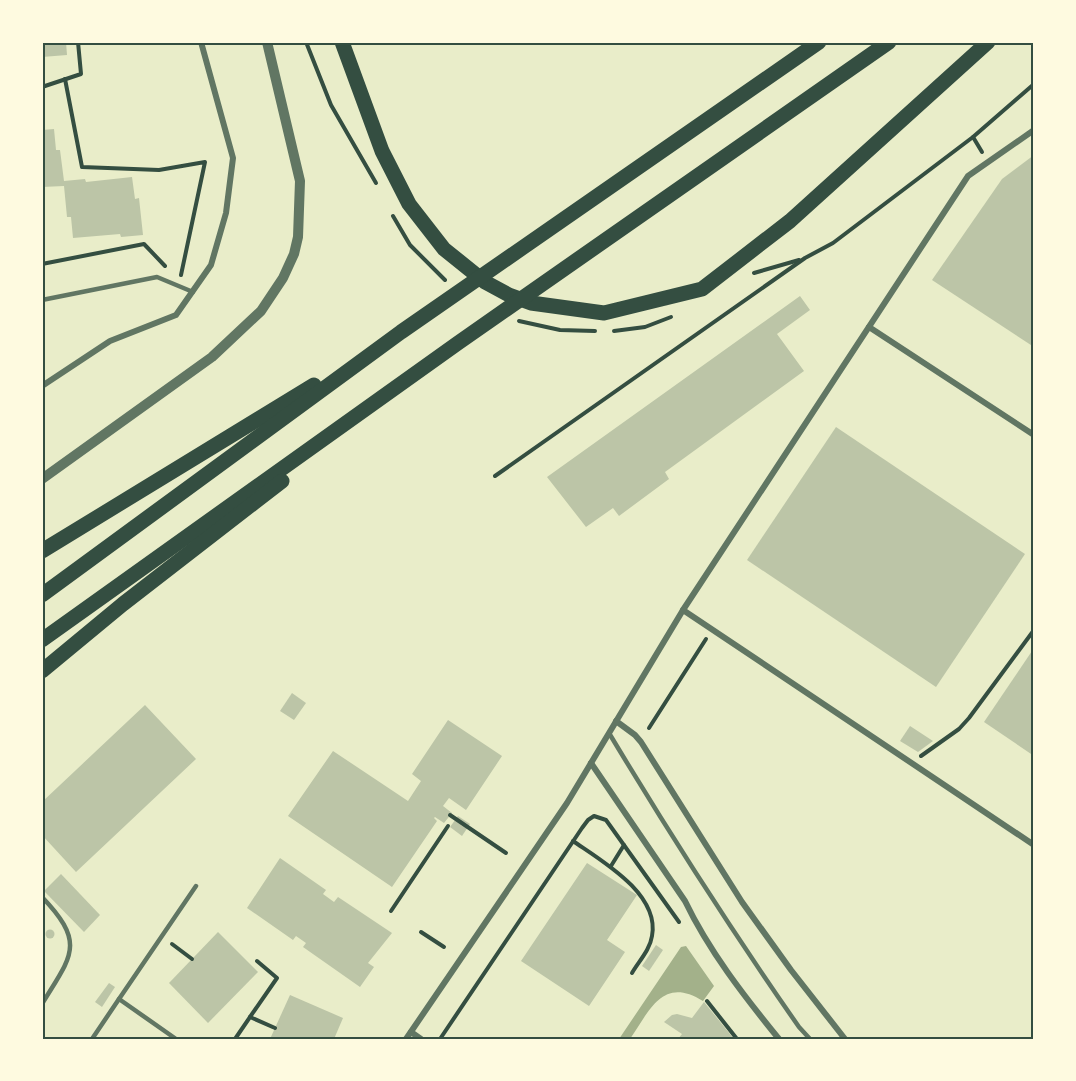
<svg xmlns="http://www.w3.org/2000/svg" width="1076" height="1081" viewBox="0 0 1076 1081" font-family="'DejaVu Sans',sans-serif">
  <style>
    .water { fill: #a3b18a }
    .building { fill: #bcc5a7 }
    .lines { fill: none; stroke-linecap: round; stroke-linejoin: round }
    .path { stroke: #344e41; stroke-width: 4 }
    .service { stroke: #617663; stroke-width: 4.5 }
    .minor { stroke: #617663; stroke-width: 6 }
    .tertiary { stroke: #617663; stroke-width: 10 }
    .trunk { stroke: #344e41; stroke-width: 15 }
    .neatline { fill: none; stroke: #344e41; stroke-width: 2 }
  </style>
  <rect width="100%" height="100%" fill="#e9edc9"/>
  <path class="water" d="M686 946 714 986 703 1001C662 975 649 1012 630 1039H619L681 947Z"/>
  <g class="building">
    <path d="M42 42H66L67 55 42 57Z"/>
    <path d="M54 129 56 150H60L64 181 85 179 86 182 132 177 135 199 139 198 143 235 121 237 120 234 73 238 71 217H67L64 186 42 187V130Z"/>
    <path d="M1034 155V347L932 280 1002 179Z"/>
    <path d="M800 296 810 310 777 334 804 371 665 472 669 479 619 516 613 508 586 527 547 477Z"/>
    <path d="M836 427 1025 554 936 687 747 560Z"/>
    <path d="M1034 648V756L984 722Z"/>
    <path d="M292 693 306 703 294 720 280 711Z"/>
    <path d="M145 705 196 759 76 872 42 835V802Z"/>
    <path d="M448 720 502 756 466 810 449 798 443 806 452 813 444 823 435 817 434 818 437 821 392 887 288 816 333 751 408 801 421 781 412 774Z"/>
    <path d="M910 726 933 741 918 752 900 741Z"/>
    <path d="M458 816 470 824 462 836 450 827Z"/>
    <path d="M280 858 326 890 323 894 334 902 338 897 392 933 368 963 374 967 360 987 303 947 306 943 296 936 293 940 247 908Z"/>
    <path d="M587 863 637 895 607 940 625 952 589 1006 521 961Z"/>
    <path d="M61 874 100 915 84 932 44 891Z"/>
    <circle cx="50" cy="934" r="4.5"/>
    <path d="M218 932 258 972 208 1023 169 983Z"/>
    <path d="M656 945 663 950 649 971 642 966Z"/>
    <path d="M109 983 115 987 102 1007 95 1002Z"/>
    <path d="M290 995 343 1018 334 1039H270Z"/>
    <path d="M704 1002 734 1039H678L682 1034 664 1022 672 1015 677 1014 692 1018Z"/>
  </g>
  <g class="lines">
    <g class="path">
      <path d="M306 42 331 105 376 183"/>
      <path d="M65 79 82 167 159 170 205 162 181 275"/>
      <path d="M42 87 81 74 78 42"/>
      <path d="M973 137 982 152"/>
      <path d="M393 216 410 245 445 280"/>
      <path d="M42 264 144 244 165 266"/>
      <path d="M754 273 799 260"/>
      <path d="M519 321 560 330 595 331"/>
      <path d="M614 331 645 327 671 317"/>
      <path d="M495 476 805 258 833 243 973 137 1034 84"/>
      <path d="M649 728 706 639"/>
      <path d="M921 756 959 729 969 718 1034 630"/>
      <path d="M450 815 506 853"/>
      <path d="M573 841C602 861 660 894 652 936 650 950 639 961 632 973"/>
      <path d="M611 866 624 845"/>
      <path d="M391 911 448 826"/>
      <path d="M421 932 444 947"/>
      <path d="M172 944 192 959"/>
      <path d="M707 1001 737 1039"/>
      <path d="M250 1017 277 978 257 961"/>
      <path d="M235 1039 250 1017 275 1028"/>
      <path d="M440 1039 582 828 588 820 594 816 606 820 679 922"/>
    </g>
    <g class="service">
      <path d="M42 300 157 277 193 292"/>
      <path d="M609 733C669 833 732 931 799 1027L810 1039"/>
      <path d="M42 897C87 944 71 956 42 1004"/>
      <path d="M92 1039 119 999"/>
      <path d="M176 1039 119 999 196 886"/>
    </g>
    <g class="minor">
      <path d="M869 327 1034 435"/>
      <path d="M42 386 110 341 176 315 211 265 226 213 233 158 201 42"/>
      <path d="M683 610 1034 845"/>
      <path d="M616 721 635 735 641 742 742 902 791 970 845 1039"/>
      <path d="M591 763 685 901C709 951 744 996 779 1039"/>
      <path d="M411 1032 421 1039"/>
      <path d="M406 1039 567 803 683 610 968 176 1034 130"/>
    </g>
    <path class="tertiary" d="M42 479 212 357 261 311 283 278 294 254 298 237 300 181 267 42"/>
    <g class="trunk">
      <path d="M342 42 382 151 409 204 444 249 485 282 509 295 531 303 604 313 702 289 790 221 988 42"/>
      <path d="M42 551 314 385"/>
      <path d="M42 595 401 332 819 42"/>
      <path d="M42 640 458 343 889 42"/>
      <path d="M42 671 123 604 282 481"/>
    </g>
  </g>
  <rect width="1076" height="1081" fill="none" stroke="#fefae0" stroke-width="87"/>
  <rect x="44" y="44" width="988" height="994" class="neatline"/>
</svg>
